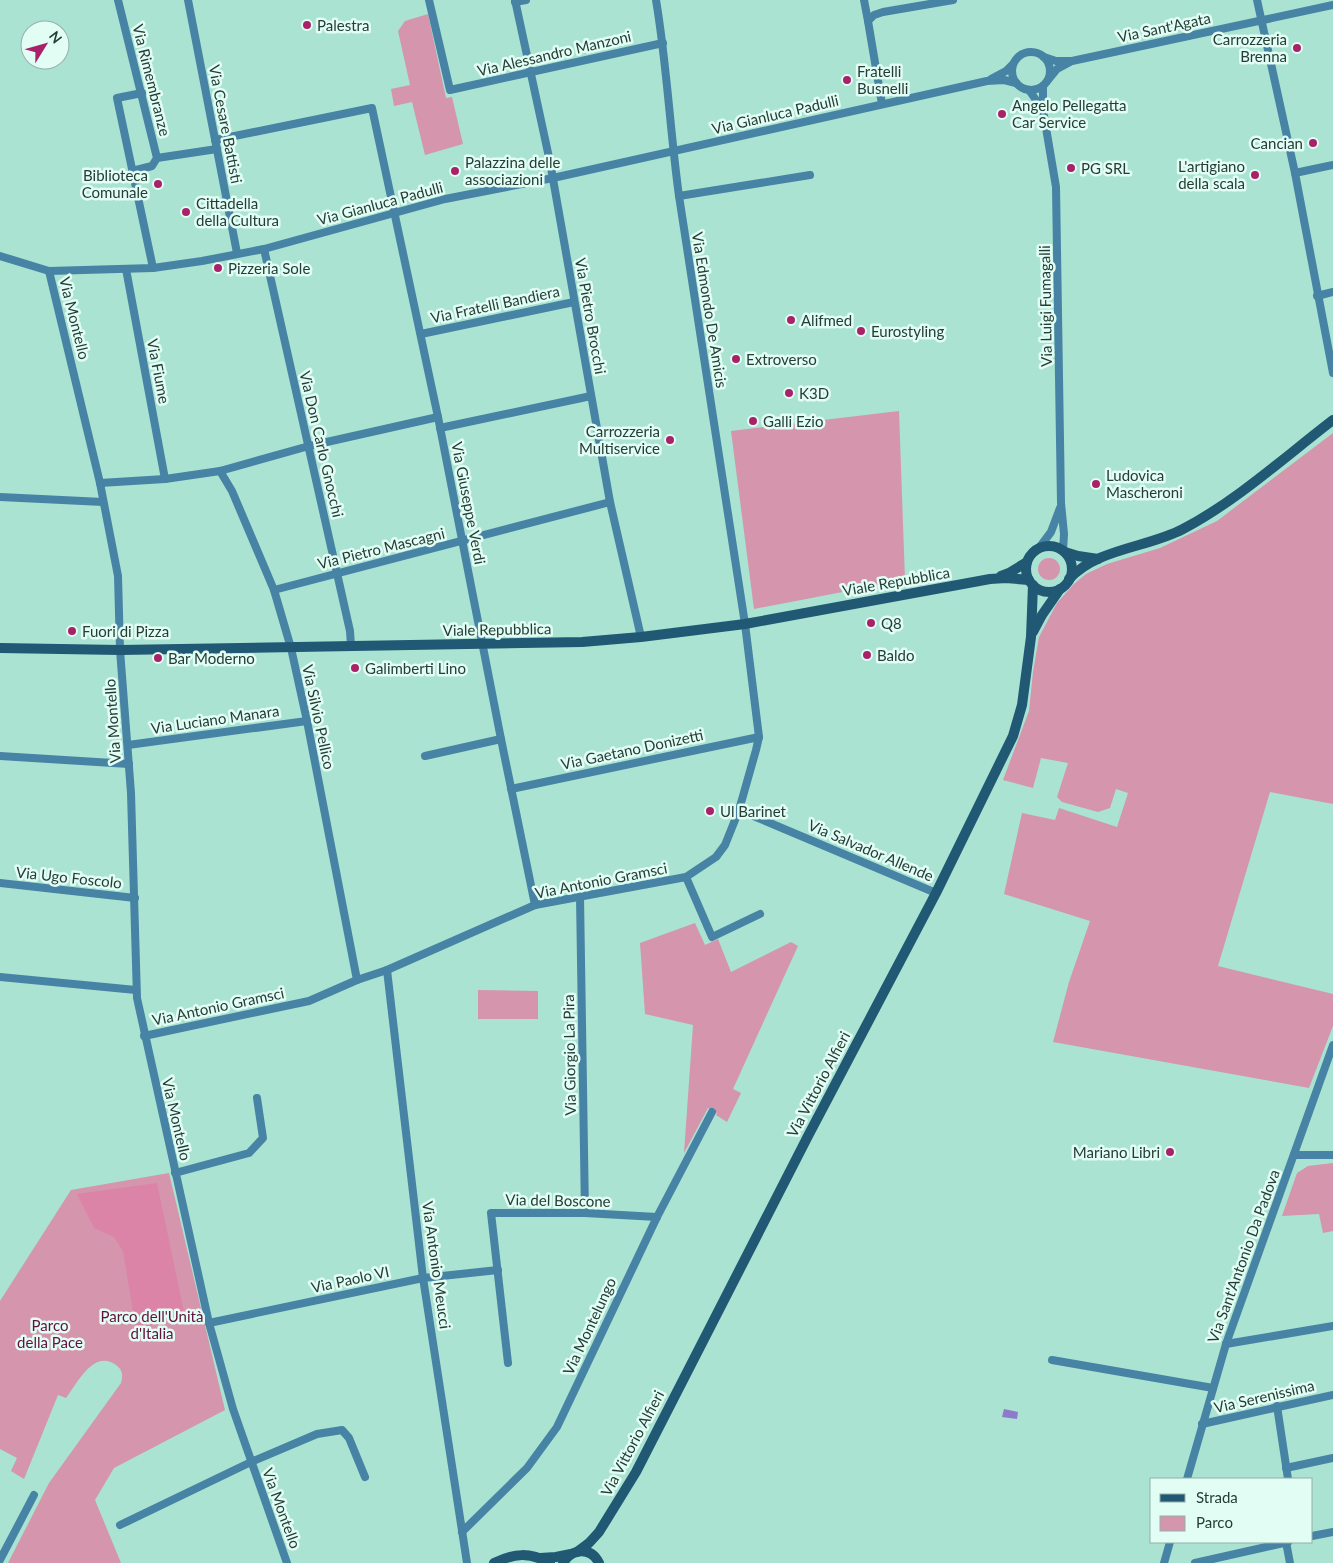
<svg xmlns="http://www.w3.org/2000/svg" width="1333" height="1563" viewBox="0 0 1333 1563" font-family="Lato,sans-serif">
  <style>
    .green { fill: #d495ad }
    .forest { fill: #dc83a8 }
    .water { fill: #8d7aca }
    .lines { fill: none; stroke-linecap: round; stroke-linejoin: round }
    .street { stroke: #4783a4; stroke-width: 8 }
    .secondary { stroke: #215874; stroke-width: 10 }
    .poi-dot { fill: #a92269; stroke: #e1fdf4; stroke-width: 2 }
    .labels { text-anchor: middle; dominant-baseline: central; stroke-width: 5; stroke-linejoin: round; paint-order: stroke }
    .poi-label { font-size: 15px; fill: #263d37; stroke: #e1fdf4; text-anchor: start }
    .street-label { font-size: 15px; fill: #263d37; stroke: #e1fdf4 }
    .park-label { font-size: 15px; fill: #62123c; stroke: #e1fdf4 }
  </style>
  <rect width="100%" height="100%" fill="#aae3d1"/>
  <g class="green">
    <path d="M428 14 446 98 452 97 463 144 425 155 412 102 394 106 391 89 410 85 398 31 405 21Z"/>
    <path d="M899 411 905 580 754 609 731 431Z"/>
    <path d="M1333 433V804L1270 792 1218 966 1333 994V1026L1309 1088 1053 1042 1069 982 1090 921 1004 894 1022 813 1055 820 1059 808 1117 827 1128 793 1116 789 1110 808 1098 812 1062 802 1057 797 1068 763 1041 758 1033 788 1003 780 1029 711 1033 672 1039 637 1057 603 1074 584 1086 574 1107 564 1160 548 1217 521Z"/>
    <circle cx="1049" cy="569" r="11"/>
    <path d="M695 923 705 945 718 939 731 972 791 942 798 946 733 1089 741 1093 727 1122 716 1115 717 1113 708 1108 684 1153 693 1025 645 1014 640 943Z"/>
    <path d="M478 990 538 991V1019H478Z"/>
    <path d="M1333 1163V1231L1323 1233 1319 1214 1282 1216 1297 1173 1308 1166Z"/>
    <path d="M169 1173 225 1410 114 1468 95 1500 121 1563H8L49 1483 121 1383C123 1376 123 1370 116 1365 94 1349 78 1382 66 1398L58 1395 24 1479 11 1471 17 1458 0 1449V1301L71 1190Z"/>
  </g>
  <path class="forest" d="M157 1183 185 1317 136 1329 123 1251 114 1237 94 1228 77 1194Z"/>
  <path class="water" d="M1004 1409 1018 1412 1017 1419 1002 1417Z"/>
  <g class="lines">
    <g class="street">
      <path d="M118 0 157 158 152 166 132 171"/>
      <path d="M188 0 237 253"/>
      <path d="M429 0 450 90 663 43"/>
      <path d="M515 0 550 162 610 502 641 637"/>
      <path d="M864 0 868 21"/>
      <path d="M1257 0 1295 173 1333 373"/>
      <path d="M515 2 526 0"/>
      <circle cx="1031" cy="71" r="19"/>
      <path d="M1044 57 1056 61H1072L1333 5"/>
      <path d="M991 79 1006 71 1013 64"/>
      <path d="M1048 80 1057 69 1070 62"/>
      <path d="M1043 86V110L1056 187 1061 503 1064 534 1063 551"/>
      <path d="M1029 90 1043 110"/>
      <path d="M142 93 117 98 153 268"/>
      <path d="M882 104 868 21 874 15 883 12 953 0"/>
      <path d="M215 140 372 108 438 417 501 739 535 905"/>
      <path d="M157 158 217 149"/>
      <path d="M1295 173 1333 165"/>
      <path d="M679 196 810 175"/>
      <path d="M264 249 350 631 351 646"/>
      <path d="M0 256 49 271 153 268 202 261 264 249 445 199 553 178 987 81 1004 80 1016 83"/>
      <path d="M126 269 165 479"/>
      <path d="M49 271 100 483 118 576 120 650 131 793 137 998 209 1323 233 1409 287 1563"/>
      <path d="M1317 296 1333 292"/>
      <path d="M421 334 574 302"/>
      <path d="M440 428 591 396"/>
      <path d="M220 471 232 491 274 590 291 648 307 721 357 980"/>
      <path d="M100 483 165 479 220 471 309 446 438 417"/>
      <path d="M0 497 103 502"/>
      <path d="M1039 548 1051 532 1060 508"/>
      <path d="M274 590 610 502"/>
      <path d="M128 745 307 721"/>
      <path d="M0 756 129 764"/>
      <path d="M425 756 501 739"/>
      <path d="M511 789 759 737"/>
      <path d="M739 810 936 893"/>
      <path d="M686 877 712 937 760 914"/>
      <path d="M0 883 135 898"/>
      <path d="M580 897 585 1213"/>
      <path d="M387 970 423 1278 467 1563"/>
      <path d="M0 977 136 990"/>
      <path d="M144 1036 309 1001 357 980 387 970 535 905 686 877 716 857 725 845 739 810 756 750 759 737 745 624 679 196C670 131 667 65 656 0"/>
      <path d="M1294 1155H1333"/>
      <path d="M175 1173 249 1153 263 1138 257 1098"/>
      <path d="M209 1323 423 1278 498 1270"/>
      <path d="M1226 1344 1333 1326"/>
      <path d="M1052 1360 1213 1388"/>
      <path d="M508 1363 491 1213H585L657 1217"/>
      <path d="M1277 1406 1288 1479"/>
      <path d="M1202 1424 1333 1395"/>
      <path d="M1286 1468 1333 1458"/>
      <path d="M1187 1479 1226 1344 1333 1045"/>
      <path d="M120 1525 251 1462 317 1434 342 1430 349 1438 365 1477"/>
      <path d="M462 1532 527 1468 557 1427 657 1217 712 1112"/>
      <path d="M1312 1536 1333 1532"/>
      <path d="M1286 1542 1290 1563"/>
      <path d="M0 1560 34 1495"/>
      <path d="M1164 1563 1170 1542"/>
      <path d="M1195 1563 1288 1542"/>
    </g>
    <g class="secondary">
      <circle cx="1049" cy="569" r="23"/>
      <path d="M1065 552 1078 556 1098 559"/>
      <path d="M1001 576 1009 573 1027 562"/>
      <path d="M1069 579C1098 548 1147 548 1183 529 1235 502 1286 456 1333 420"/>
      <path d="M1033 632 1042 615 1060 589"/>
      <path d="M0 648 120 650 582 642 641 637 745 624 990 579 1006 578 1029 580"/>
      <path d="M577 1552 589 1543 599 1532 636 1472 808 1136 936 893 1013 736 1022 705 1031 637 1033 585"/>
      <path d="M540 1558 556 1557 571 1554"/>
      <path d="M494 1563C515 1553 529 1552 550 1563"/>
      <path d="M563 1563C572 1548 591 1547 599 1563"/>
    </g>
  </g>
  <g class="poi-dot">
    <circle cx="307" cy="25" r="5"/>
    <circle cx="1297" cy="48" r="5"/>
    <circle cx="847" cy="80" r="5"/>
    <circle cx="1002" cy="114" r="5"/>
    <circle cx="1313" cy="143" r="5"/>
    <circle cx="1071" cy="168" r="5"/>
    <circle cx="455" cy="171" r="5"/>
    <circle cx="1255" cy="175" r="5"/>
    <circle cx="158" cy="184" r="5"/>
    <circle cx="186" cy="212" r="5"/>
    <circle cx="218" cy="268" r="5"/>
    <circle cx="791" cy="320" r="5"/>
    <circle cx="861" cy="331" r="5"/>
    <circle cx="736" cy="359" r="5"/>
    <circle cx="789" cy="393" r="5"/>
    <circle cx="753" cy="421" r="5"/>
    <circle cx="670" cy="440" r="5"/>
    <circle cx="1096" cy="484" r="5"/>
    <circle cx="871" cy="623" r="5"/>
    <circle cx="72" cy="631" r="5"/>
    <circle cx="867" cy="655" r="5"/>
    <circle cx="158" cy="658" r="5"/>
    <circle cx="355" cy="668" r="5"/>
    <circle cx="710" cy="811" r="5"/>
    <circle cx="1170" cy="1152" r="5"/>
  </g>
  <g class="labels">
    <g class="poi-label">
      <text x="317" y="25">Palestra</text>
      <text x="1287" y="39" text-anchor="end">Carrozzeria<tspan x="1287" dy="17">Brenna</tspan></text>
      <text x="857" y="71">Fratelli<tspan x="857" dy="17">Busnelli</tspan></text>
      <text x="1012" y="105">Angelo Pellegatta<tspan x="1012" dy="17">Car Service</tspan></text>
      <text x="1303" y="143" text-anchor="end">Cancian</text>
      <text x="465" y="162">Palazzina delle<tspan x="465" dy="17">associazioni</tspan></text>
      <text x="1245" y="166" text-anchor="end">L'artigiano<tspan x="1245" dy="17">della scala</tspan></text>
      <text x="1081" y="168">PG SRL</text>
      <text x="148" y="175" text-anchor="end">Biblioteca<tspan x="148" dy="17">Comunale</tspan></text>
      <text x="196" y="203">Cittadella<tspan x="196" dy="17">della Cultura</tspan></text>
      <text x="228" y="268">Pizzeria Sole</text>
      <text x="801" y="320">Alifmed</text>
      <text x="871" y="331">Eurostyling</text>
      <text x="746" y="359">Extroverso</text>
      <text x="799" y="393">K3D</text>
      <text x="763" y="421">Galli Ezio</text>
      <text x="660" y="431" text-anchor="end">Carrozzeria<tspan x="660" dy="17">Multiservice</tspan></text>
      <text x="1106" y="475">Ludovica<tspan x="1106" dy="17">Mascheroni</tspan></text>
      <text x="881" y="623">Q8</text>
      <text x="82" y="631">Fuori di Pizza</text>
      <text x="877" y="655">Baldo</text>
      <text x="168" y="658">Bar Moderno</text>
      <text x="365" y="668">Galimberti Lino</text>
      <text x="720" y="811">Ul Barinet</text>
      <text x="1160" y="1152" text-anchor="end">Mariano Libri</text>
    </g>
    <g class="street-label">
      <text transform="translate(1164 27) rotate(-12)">Via Sant'Agata</text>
      <text transform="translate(554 53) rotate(-13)">Via Alessandro Manzoni</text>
      <text transform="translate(152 80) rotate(76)">Via Rimembranze</text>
      <text transform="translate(775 114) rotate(-13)">Via Gianluca Padulli</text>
      <text transform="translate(226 124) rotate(79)">Via Cesare Battisti</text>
      <text transform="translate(380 203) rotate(-15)">Via Gianluca Padulli</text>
      <text transform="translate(495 304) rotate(-12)">Via Fratelli Bandiera</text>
      <text transform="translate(1045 306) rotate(-91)">Via Luigi Fumagalli</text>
      <text transform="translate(710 310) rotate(81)">Via Edmondo De Amicis</text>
      <text transform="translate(591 316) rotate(80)">Via Pietro Brocchi</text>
      <text transform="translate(75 318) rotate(76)">Via Montello</text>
      <text transform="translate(159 371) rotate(79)">Via Fiume</text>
      <text transform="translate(322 444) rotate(77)">Via Don Carlo Gnocchi</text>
      <text transform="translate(469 503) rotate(79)">Via Giuseppe Verdi</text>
      <text transform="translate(381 548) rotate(-14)">Via Pietro Mascagni</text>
      <text transform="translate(896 581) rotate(-10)">Viale Repubblica</text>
      <text transform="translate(497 629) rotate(-1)">Viale Repubblica</text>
      <text transform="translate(319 717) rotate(78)">Via Silvio Pellico</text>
      <text transform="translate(215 719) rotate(-8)">Via Luciano Manara</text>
      <text transform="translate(112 721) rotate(-94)">Via Montello</text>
      <text transform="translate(632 749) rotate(-12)">Via Gaetano Donizetti</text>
      <text transform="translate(871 850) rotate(23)">Via Salvador Allende</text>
      <text transform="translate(69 877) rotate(6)">Via Ugo Foscolo</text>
      <text transform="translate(601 880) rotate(-11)">Via Antonio Gramsci</text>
      <text transform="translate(218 1006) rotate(-12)">Via Antonio Gramsci</text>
      <text transform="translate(569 1055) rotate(-91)">Via Giorgio La Pira</text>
      <text transform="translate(818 1084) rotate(-62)">Via Vittorio Alfieri</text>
      <text transform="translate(177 1119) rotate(77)">Via Montello</text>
      <text transform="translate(558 1200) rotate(1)">Via del Boscone</text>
      <text transform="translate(1243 1256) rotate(-70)">Via Sant'Antonio Da Padova</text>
      <text transform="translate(437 1265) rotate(82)">Via Antonio Meucci</text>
      <text transform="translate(350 1279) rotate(-12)">Via Paolo VI</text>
      <text transform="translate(589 1326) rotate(-65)">Via Montelungo</text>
      <text transform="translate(1264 1396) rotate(-13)">Via Serenissima</text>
      <text transform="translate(632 1443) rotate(-62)">Via Vittorio Alfieri</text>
      <text transform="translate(282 1508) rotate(70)">Via Montello</text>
    </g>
    <g class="park-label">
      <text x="152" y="1316">Parco dell'Unità<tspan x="152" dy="17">d'Italia</tspan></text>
      <text x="50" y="1325">Parco<tspan x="50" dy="17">della Pace</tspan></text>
    </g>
  </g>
  <rect x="1150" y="1478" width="162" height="65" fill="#e1fdf4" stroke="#96b0a8"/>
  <rect x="1160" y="1494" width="25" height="8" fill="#215874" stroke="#96b0a8"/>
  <text x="1196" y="1503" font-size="15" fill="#263d37">Strada</text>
  <rect x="1160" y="1516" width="25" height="15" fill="#d495ad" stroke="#96b0a8"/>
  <text x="1196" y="1528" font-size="15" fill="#263d37">Parco</text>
  <g transform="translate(45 45) rotate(53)"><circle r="24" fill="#e1fdf4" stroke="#96b0a8"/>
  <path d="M0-4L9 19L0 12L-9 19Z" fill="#a92269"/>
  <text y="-8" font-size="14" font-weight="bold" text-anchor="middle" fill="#263d37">N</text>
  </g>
</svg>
